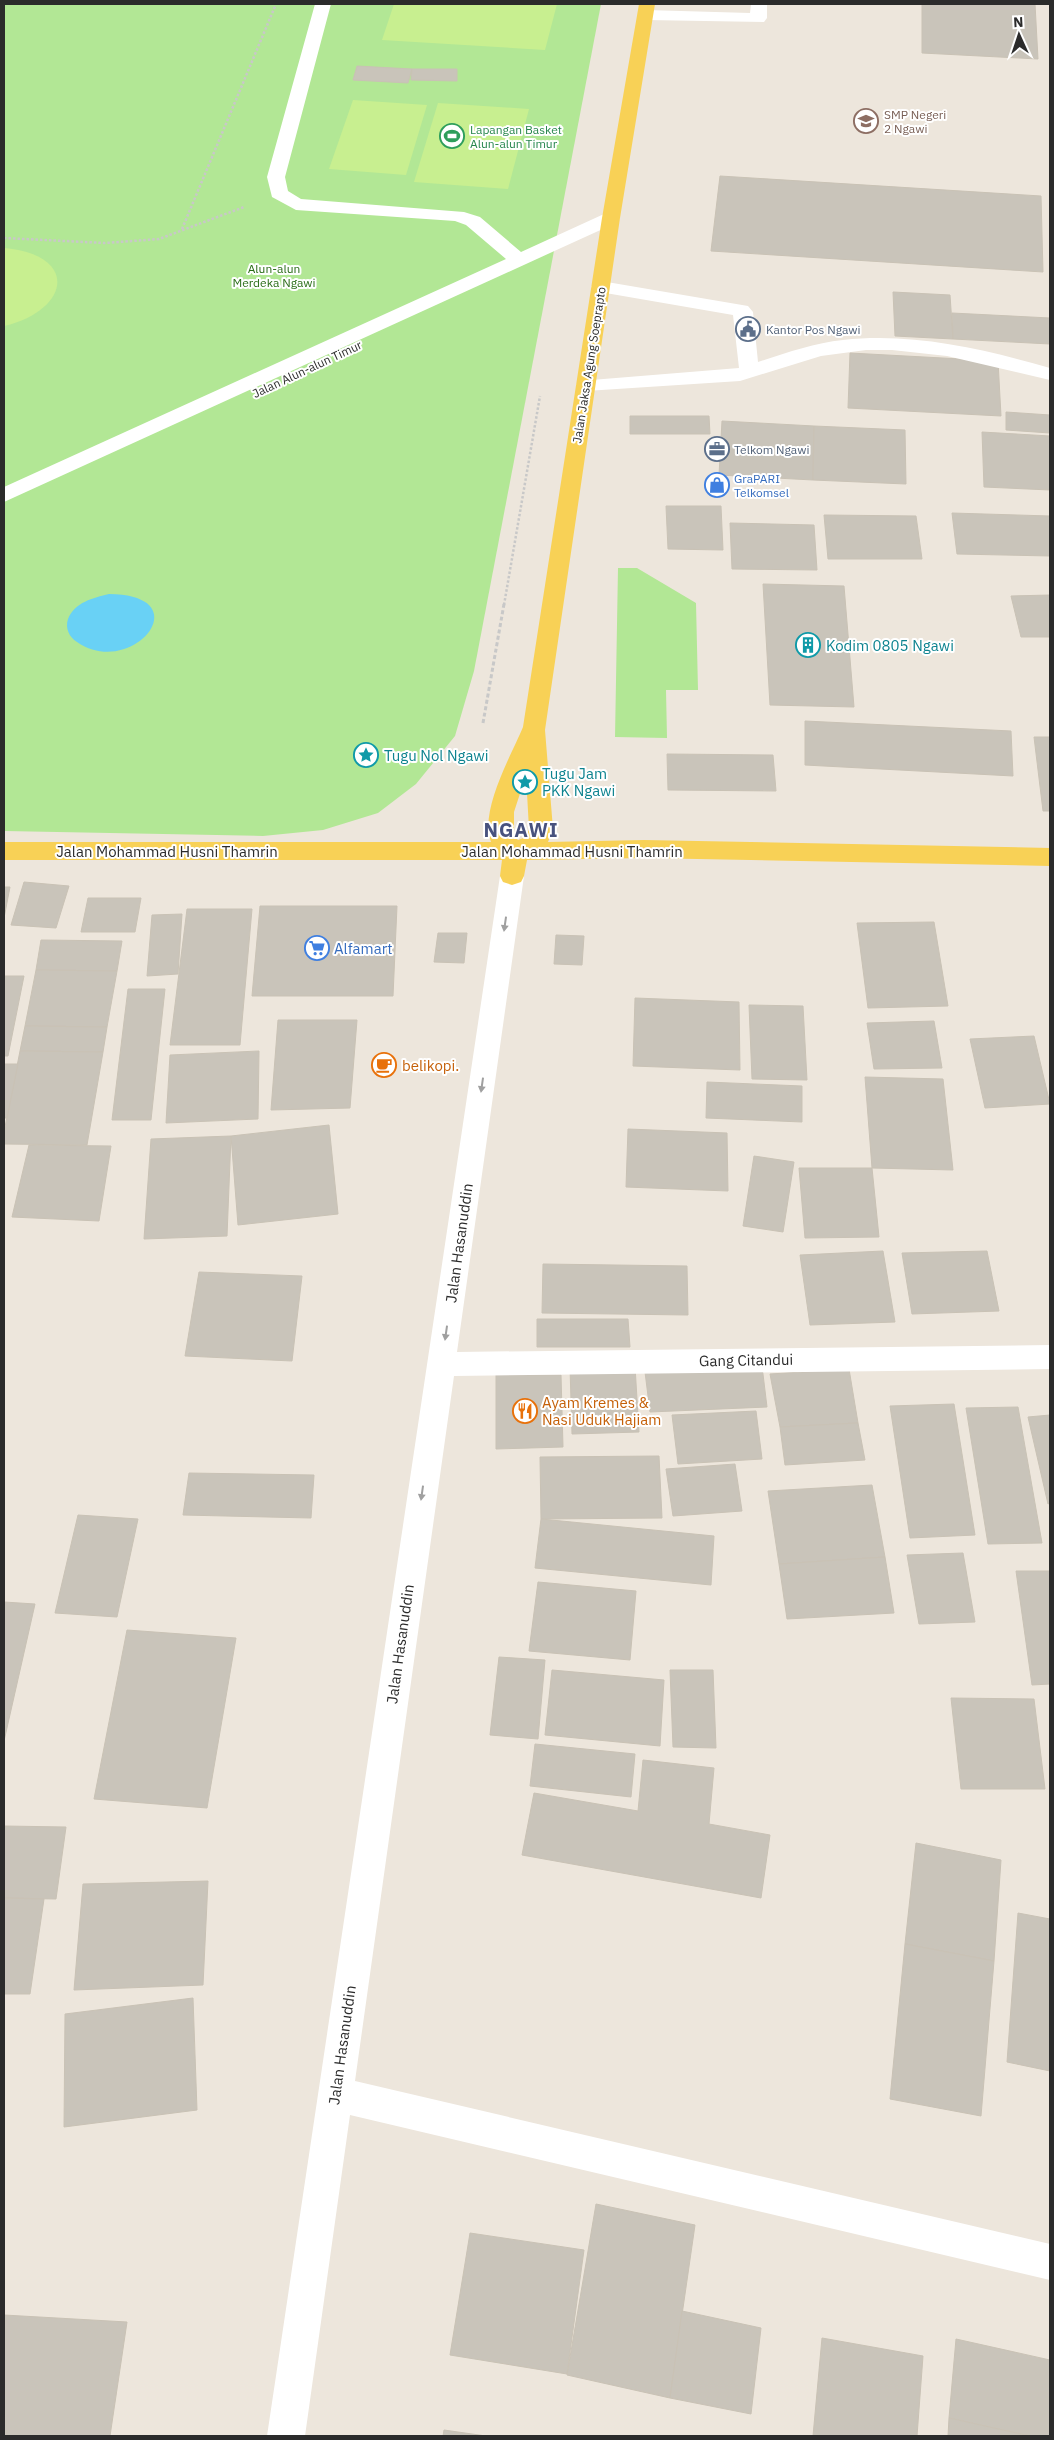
<svg xmlns="http://www.w3.org/2000/svg" width="1054" height="2440" viewBox="0 0 1054 2440" font-family="'IBM Plex Sans',sans-serif">
  <style>
    .green { fill: #b2e795 }
    .pitch { fill: #c8ef90 }
    .water { fill: #69d1f5 }
    .building { fill: #c9c4ba; stroke: #c9c2b5 }
    .lines { fill: none; stroke-linecap: round; stroke-linejoin: round }
    .path-far1 { stroke: #c8c8c8; stroke-width: 2.5; stroke-dasharray: 2.5 2; stroke-linecap: butt }
    .path { stroke: #c8c8c8; stroke-width: 3; stroke-dasharray: 4 2.5; stroke-linecap: butt }
    .minor { fill: #fff; fill-rule: evenodd }
    .major { fill: #f8d156; fill-rule: evenodd }
    .oneway { fill: #a0a0a0 }
    .labels { text-anchor: middle; dominant-baseline: central; stroke-width: 4; stroke-linejoin: round; paint-order: stroke }
    .far-education-label { font-size: 12px; fill: #785e54; stroke: #fff; text-anchor: start }
    .far-leisure-label { font-size: 12px; fill: #27864d; stroke: #fff; text-anchor: start }
    .far-park-label { font-size: 12px; fill: #296c16; stroke: #fff }
    .far-service-label { font-size: 12px; fill: #4e5e75; stroke: #fff; text-anchor: start }
    .far-street-label { font-size: 12px; fill: #2b2b2b; stroke: #fff }
    .far-shop-label { font-size: 12px; fill: #366cbe; stroke: #fff; text-anchor: start }
    .culture-label { font-size: 15px; fill: #0d838f; stroke: #fff; text-anchor: start }
    .street-label { font-size: 15px; fill: #2b2b2b; stroke: #fff }
    .shop-label { font-size: 15px; fill: #366cbe; stroke: #fff; text-anchor: start }
    .food-label { font-size: 15px; fill: #c56008; stroke: #fff; text-anchor: start }
    .district-label { font-size: 20px; font-weight: bold; letter-spacing: 1px; fill: #48527e; stroke: #fff }
  </style>
  <rect width="100%" height="100%" fill="#ede6dc"/>
  <g class="green">
    <path d="M4 4H601L474 671 455 736 416 784 378 813 323 830 263 836 4 831Z"/>
    <path d="M618 568H637L696 603 698 690H666L667 738 615 737Z"/>
  </g>
  <g class="pitch">
    <path d="M394 4H557L545 50 382 40Z"/>
    <path d="M353 100 427 105 406 175 329 169Z"/>
    <path d="M438 103 529 109 508 189 414 182Z"/>
    <path d="M4 248C80 255 70 310 4 326Z"/>
  </g>
  <path class="water" d="M109 594C202 595 132 680 77 642 69 637 65 628 68 619 75 602 93 598 109 594Z"/>
  <g class="building">
    <path d="M922 4H1035L1038 59 922 53Z"/>
    <path d="M357 66 412 69 408 83 353 80Z"/>
    <path d="M412 69H457V81L411 80Z"/>
    <path d="M720 176 1041 196 1043 272 711 251Z"/>
    <path d="M893 292 950 295 953 339 895 336Z"/>
    <path d="M952 313 1050 318V344L953 339Z"/>
    <path d="M850 353 998 361 1001 416 848 408Z"/>
    <path d="M1006 412 1050 415V433L1006 430Z"/>
    <path d="M630 416H709L710 434H630Z"/>
    <path d="M722 421 814 426 813 480 719 475Z"/>
    <path d="M814 426 905 430 906 484 813 480Z"/>
    <path d="M982 432 1050 436V490L984 487Z"/>
    <path d="M666 506H721L723 550 668 549Z"/>
    <path d="M952 513 1050 516V556L957 554Z"/>
    <path d="M824 515 916 516 922 559H828Z"/>
    <path d="M730 523 814 525 817 570 732 569Z"/>
    <path d="M763 584 844 586 854 707 770 705Z"/>
    <path d="M1050 595V637H1021L1011 596Z"/>
    <path d="M805 721 1011 731 1013 776 805 765Z"/>
    <path d="M1034 737H1050V811H1043Z"/>
    <path d="M667 754 773 755 776 791 668 790Z"/>
    <path d="M24 882 69 886 56 928 11 925Z"/>
    <path d="M4 887H10L4 918Z"/>
    <path d="M88 898H141L135 932H81Z"/>
    <path d="M260 906H397L393 996H252Z"/>
    <path d="M187 909H252L240 1045H170Z"/>
    <path d="M182 914 178 974 147 976 152 915Z"/>
    <path d="M934 922 948 1006 868 1008 857 923Z"/>
    <path d="M438 933H467L464 963 434 962Z"/>
    <path d="M556 935 584 936 582 965 554 964Z"/>
    <path d="M41 940 122 941 117 971 36 970Z"/>
    <path d="M36 970 117 971 107 1027 25 1026Z"/>
    <path d="M4 976H24L8 1056H4Z"/>
    <path d="M128 989H165L151 1120H112Z"/>
    <path d="M635 998 739 1002 740 1070 633 1066Z"/>
    <path d="M749 1005 803 1006 807 1080 752 1079Z"/>
    <path d="M278 1020H357L350 1108 271 1110Z"/>
    <path d="M934 1021 942 1068 874 1069 867 1023Z"/>
    <path d="M25 1026 107 1027 103 1052 20 1051Z"/>
    <path d="M1034 1036 1050 1104 985 1108 970 1039Z"/>
    <path d="M20 1051 103 1052 87 1145 4 1144V1132Z"/>
    <path d="M259 1051 258 1119 166 1123 170 1055Z"/>
    <path d="M4 1064H18L7 1118H4Z"/>
    <path d="M865 1077 943 1079 953 1170 872 1168Z"/>
    <path d="M707 1082 802 1086V1122L706 1118Z"/>
    <path d="M329 1125 338 1214 238 1225 231 1136Z"/>
    <path d="M628 1129 727 1133 728 1191 626 1187Z"/>
    <path d="M231 1136 227 1236 144 1239 151 1139Z"/>
    <path d="M29 1145 111 1146 99 1221 12 1217Z"/>
    <path d="M754 1156 794 1162 783 1232 743 1226Z"/>
    <path d="M799 1168H872L879 1237 805 1238Z"/>
    <path d="M883 1251 895 1322 810 1325 800 1255Z"/>
    <path d="M987 1251 999 1311 912 1314 902 1253Z"/>
    <path d="M543 1264 687 1266 688 1315 542 1313Z"/>
    <path d="M199 1272 302 1276 292 1361 185 1356Z"/>
    <path d="M537 1319H628L630 1347H537Z"/>
    <path d="M635 1366 639 1432 572 1434 570 1367Z"/>
    <path d="M762 1366 767 1407 650 1412 645 1372Z"/>
    <path d="M849 1369 858 1423 780 1427 770 1374Z"/>
    <path d="M496 1375H561L563 1447 496 1449Z"/>
    <path d="M954 1404 975 1535 910 1538 890 1406Z"/>
    <path d="M1018 1407 1042 1543 988 1544 966 1408Z"/>
    <path d="M756 1411 762 1459 678 1464 672 1415Z"/>
    <path d="M1050 1415V1503L1048 1504 1028 1417Z"/>
    <path d="M858 1423 865 1460 785 1465 780 1427Z"/>
    <path d="M659 1456 662 1518 541 1519 540 1457Z"/>
    <path d="M735 1464 742 1511 673 1516 666 1469Z"/>
    <path d="M189 1473 314 1475 311 1518 183 1515Z"/>
    <path d="M872 1485 885 1557 779 1564 768 1491Z"/>
    <path d="M78 1515 138 1519 117 1617 55 1613Z"/>
    <path d="M541 1519 714 1536 711 1585 535 1568Z"/>
    <path d="M963 1553 975 1622 919 1624 907 1555Z"/>
    <path d="M885 1557 894 1613 787 1619 779 1564Z"/>
    <path d="M1016 1571H1050V1684L1032 1685Z"/>
    <path d="M538 1582 636 1591 630 1660 529 1651Z"/>
    <path d="M4 1602 35 1604 4 1741Z"/>
    <path d="M127 1630 236 1638 207 1808 94 1799Z"/>
    <path d="M499 1657 545 1660 538 1739 490 1735Z"/>
    <path d="M552 1670 664 1680 660 1746 545 1735Z"/>
    <path d="M670 1670H713L716 1748 673 1747Z"/>
    <path d="M951 1698 1034 1699 1045 1789H961Z"/>
    <path d="M535 1744 635 1754 631 1797 530 1786Z"/>
    <path d="M643 1760 714 1768 709 1824 770 1835 761 1898 522 1855 534 1793 638 1811Z"/>
    <path d="M4 1826 66 1827 56 1899 4 1898Z"/>
    <path d="M916 1843 1001 1860 994 1961 905 1944Z"/>
    <path d="M208 1881 203 1985 74 1990 83 1884Z"/>
    <path d="M4 1898 44 1899 30 1994H4Z"/>
    <path d="M1018 1913 1050 1919V2071L1007 2062Z"/>
    <path d="M905 1944 994 1961 981 2116 890 2099Z"/>
    <path d="M193 1998 197 2110 64 2127 65 2014Z"/>
    <path d="M596 2204 695 2225 670 2398 567 2375Z"/>
    <path d="M470 2233 584 2250 567 2374 450 2355Z"/>
    <path d="M682 2311 761 2328 751 2414 670 2398Z"/>
    <path d="M4 2315 127 2322 110 2436H4Z"/>
    <path d="M822 2338 923 2356 917 2436H813Z"/>
    <path d="M956 2339 1050 2360V2436H1030L949 2418Z"/>
    <path d="M949 2418 1030 2436H948Z"/>
    <path d="M444 2430 486 2436H443Z"/>
  </g>
  <g class="lines">
    <g class="path-far1">
      <path d="M182 229 276 4"/>
      <path d="M4 238 105 243 159 239 244 207"/>
      <path d="M504 605 540 396"/>
    </g>
    <path class="path" d="M483 723 504 604"/>
    <g class="minor">
      <path d="M315 4H331L285 177 288 191 301 199 464 212 480 217 521 252 604 214H618L620 218 618 222 4 502V487L506 259 466 225 455 221 296 210 272 197 267 177Z"/>
      <path d="M751 4H767V18L764 22 646 20 640 19 638 15 640 11 646 10 750 13Z"/>
      <path d="M601 281 748 306 753 312 758 362C786 353 814 343 843 340 912 332 984 349 1050 368V380L947 356 892 350H866L821 356 740 381 586 391 579 389 576 385 579 381 739 368 733 315 594 291 591 287 594 283Z"/>
      <path d="M512 867 521 870 524 876 457 1352 1050 1345V1369L454 1376 355 2081 1050 2244V2280L350 2115 305 2436H267L500 876 503 870Z"/>
    </g>
    <path class="major" d="M639 4H655L620 218 545 730 553 829 548 842 644 840 1050 848V866L644 858 527 860 524 876 521 882 512 885 503 882 500 876 502 860H4V842H491C479 811 511 756 523 727L602 218ZM526 775 529 829 526 837 518 840 514 836V812Z"/>
  </g>
  <defs><path id="oneway-solid" d="M-6-.8H1V-3.2L6.5 0L1 3.2V.8H-6Z" transform="scale(1.25)"/></defs>
  <g class="oneway">
    <use href="#oneway-solid" transform="translate(505 924) rotate(98)"/>
    <use href="#oneway-solid" transform="translate(482 1085) rotate(98)"/>
    <use href="#oneway-solid" transform="translate(446 1333) rotate(98)"/>
    <use href="#oneway-solid" transform="translate(422 1493) rotate(98)"/>
  </g>
  <defs>
    <symbol id="school-ring" viewBox="-11 -11 22 22"><circle r="9.5" fill="#fff" stroke="#8d6e63" stroke-width="1.5"/><path d="M0-5L7-2L0 1L-7-2ZM-4 1L0 2.5L4 1V4Q0 6-4 4Z" fill="#8d6e63"/></symbol>
    <symbol id="stadium-ring" viewBox="-11 -11 22 22"><circle r="9.5" fill="#fff" stroke="#2e9e5b" stroke-width="1.5"/><path d="M0-5a6.5 5 0 1 0 0 10a6.5 5 0 1 0 0-10ZM-3.5-1.8h7v3.6h-7Z" fill="#2e9e5b"/></symbol>
    <symbol id="civic-ring" viewBox="-11 -11 22 22"><circle r="9.5" fill="#fff" stroke="#5c6f8a" stroke-width="1.5"/><path d="M-.6-6.5H3V-4.5H.6V-3L4-1V1h2V6H-6V1h2V-1L-.6-3ZM-1.2 2.5V6h2.4V2.5Z" fill="#5c6f8a"/></symbol>
    <symbol id="office-ring" viewBox="-11 -11 22 22"><circle r="9.5" fill="#fff" stroke="#5c6f8a" stroke-width="1.5"/><path d="M-6-3h4V-5.5h4V-3h4V5H-6ZM-1-4.5V-3h2v-1.5ZM-6 0V1H6V0Z" fill="#5c6f8a"/></symbol>
    <symbol id="shop-ring" viewBox="-11 -11 22 22"><circle r="9.5" fill="#fff" stroke="#3f7fe0" stroke-width="1.5"/><path d="M-5-2.5h2.3a2.7 3.5 0 0 1 5.4 0H5L5.5 6h-11ZM-1.5-2.5h3a1.5 2.3 0 0 0-3 0Z" fill="#3f7fe0"/></symbol>
    <symbol id="building-ring" viewBox="-11 -11 22 22"><circle r="9.5" fill="#fff" stroke="#0f9aa8" stroke-width="1.5"/><path d="M-4-6H4V6H1V3H-1V6H-4ZM-2.5-4.3h1.7v1.8h-1.7ZM.8-4.3h1.7v1.8H.8ZM-2.5-1h1.7V.8h-1.7ZM.8-1h1.7V.8H.8Z" fill="#0f9aa8"/></symbol>
    <symbol id="sight-ring" viewBox="-11 -11 22 22"><circle r="9.5" fill="#fff" stroke="#0f9aa8" stroke-width="1.5"/><path d="M0-6L1.8-2.2L6-1.7L2.9 1.2L3.7 5.4L0 3.3L-3.7 5.4L-2.9 1.2L-6-1.7L-1.8-2.2Z" fill="#0f9aa8"/></symbol>
    <symbol id="supermarket-ring" viewBox="-11 -11 22 22"><circle r="9.5" fill="#fff" stroke="#3f7fe0" stroke-width="1.5"/><path d="M-6-5.5h2.5l.6 2H6L4.5 2H-2.5L-4.4-4H-6ZM-1.5 3.2a1.3 1.3 0 1 0 .1 0ZM3 3.2a1.3 1.3 0 1 0 .1 0Z" fill="#3f7fe0"/></symbol>
    <symbol id="cafe-ring" viewBox="-11 -11 22 22"><circle r="9.5" fill="#fff" stroke="#e8710a" stroke-width="1.5"/><path d="M-5.5-4.5H6V0H3Q3 3.5 0 3.5H-2.5Q-5.5 3.5-5.5 0ZM3-3.2v2h1.7v-2ZM-6 4.5H4V6H-6Z" fill="#e8710a"/></symbol>
    <symbol id="restaurant-ring" viewBox="-11 -11 22 22"><circle r="9.5" fill="#fff" stroke="#e8710a" stroke-width="1.5"/><path d="M-5-6h1v4h1v-4h1v4h1v-4h1v5L-1.5 .5V6h-2V.5L-5-1ZM5-6V6H3V1.5H1.5Q1.5-4 5-6Z" fill="#e8710a"/></symbol>
  </defs>
  <g fill-rule="evenodd">
    <use href="#school-ring" x="852" y="107" width="28" height="28"/>
    <use href="#stadium-ring" x="438" y="122" width="28" height="28"/>
    <use href="#civic-ring" x="734" y="315" width="28" height="28"/>
    <use href="#office-ring" x="703" y="435" width="28" height="28"/>
    <use href="#shop-ring" x="703" y="471" width="28" height="28"/>
    <use href="#building-ring" x="794" y="631" width="28" height="28"/>
    <use href="#sight-ring" x="352" y="741" width="28" height="28"/>
    <use href="#sight-ring" x="511" y="768" width="28" height="28"/>
    <use href="#supermarket-ring" x="303" y="934" width="28" height="28"/>
    <use href="#cafe-ring" x="370" y="1051" width="28" height="28"/>
    <use href="#restaurant-ring" x="511" y="1397" width="28" height="28"/>
  </g>
  <g class="labels">
    <g class="far-education-label">
      <text x="884" y="114">SMP Negeri<tspan x="884" dy="14">2 Ngawi</tspan></text>
    </g>
    <g class="far-leisure-label">
      <text x="470" y="129">Lapangan Basket<tspan x="470" dy="14">Alun-alun Timur</tspan></text>
    </g>
    <g class="far-park-label">
      <text x="274" y="268">Alun-alun<tspan x="274" dy="14">Merdeka Ngawi</tspan></text>
    </g>
    <g class="far-service-label">
      <text x="766" y="329">Kantor Pos Ngawi</text>
      <text x="734" y="449">Telkom Ngawi</text>
    </g>
    <g class="far-street-label">
      <text transform="translate(589 365) rotate(-81)">Jalan Jaksa Agung Soeprapto</text>
      <text transform="translate(307 369) rotate(-25)">Jalan Alun-alun Timur</text>
    </g>
    <g class="far-shop-label">
      <text x="734" y="478">GraPARI<tspan x="734" dy="14">Telkomsel</tspan></text>
    </g>
    <g class="culture-label">
      <text x="826" y="645">Kodim 0805 Ngawi</text>
      <text x="384" y="755">Tugu Nol Ngawi</text>
      <text x="542" y="773">Tugu Jam<tspan x="542" dy="17">PKK Ngawi</tspan></text>
    </g>
    <g class="street-label">
      <text x="167" y="851">Jalan Mohammad Husni Thamrin</text>
      <text x="572" y="851">Jalan Mohammad Husni Thamrin</text>
      <text transform="translate(459 1243) rotate(-82)">Jalan Hasanuddin</text>
      <text transform="translate(746 1360) rotate(-1)">Gang Citandui</text>
      <text transform="translate(400 1644) rotate(-82)">Jalan Hasanuddin</text>
      <text transform="translate(342 2045) rotate(-82)">Jalan Hasanuddin</text>
    </g>
    <g class="shop-label">
      <text x="334" y="948">Alfamart</text>
    </g>
    <g class="food-label">
      <text x="402" y="1065">belikopi.</text>
      <text x="542" y="1402">Ayam Kremes &amp;<tspan x="542" dy="17">Nasi Uduk Hajiam</tspan></text>
    </g>
    <g class="district-label">
      <text x="521" y="829">NGAWI</text>
    </g>
  </g>
  <rect width="1054" height="2440" fill="none" stroke="#2b2b2b" stroke-width="10"/>
  <g transform="translate(1019 35) rotate(357)" stroke="#ffffff" stroke-width="4" paint-order="stroke">
  <path d="M0-4L9 19L0 12L-9 19Z" fill="#2b2b2b"/>
  <text y="-8" font-size="14" font-weight="bold" text-anchor="middle" fill="#2b2b2b">N</text>
  </g>
</svg>
